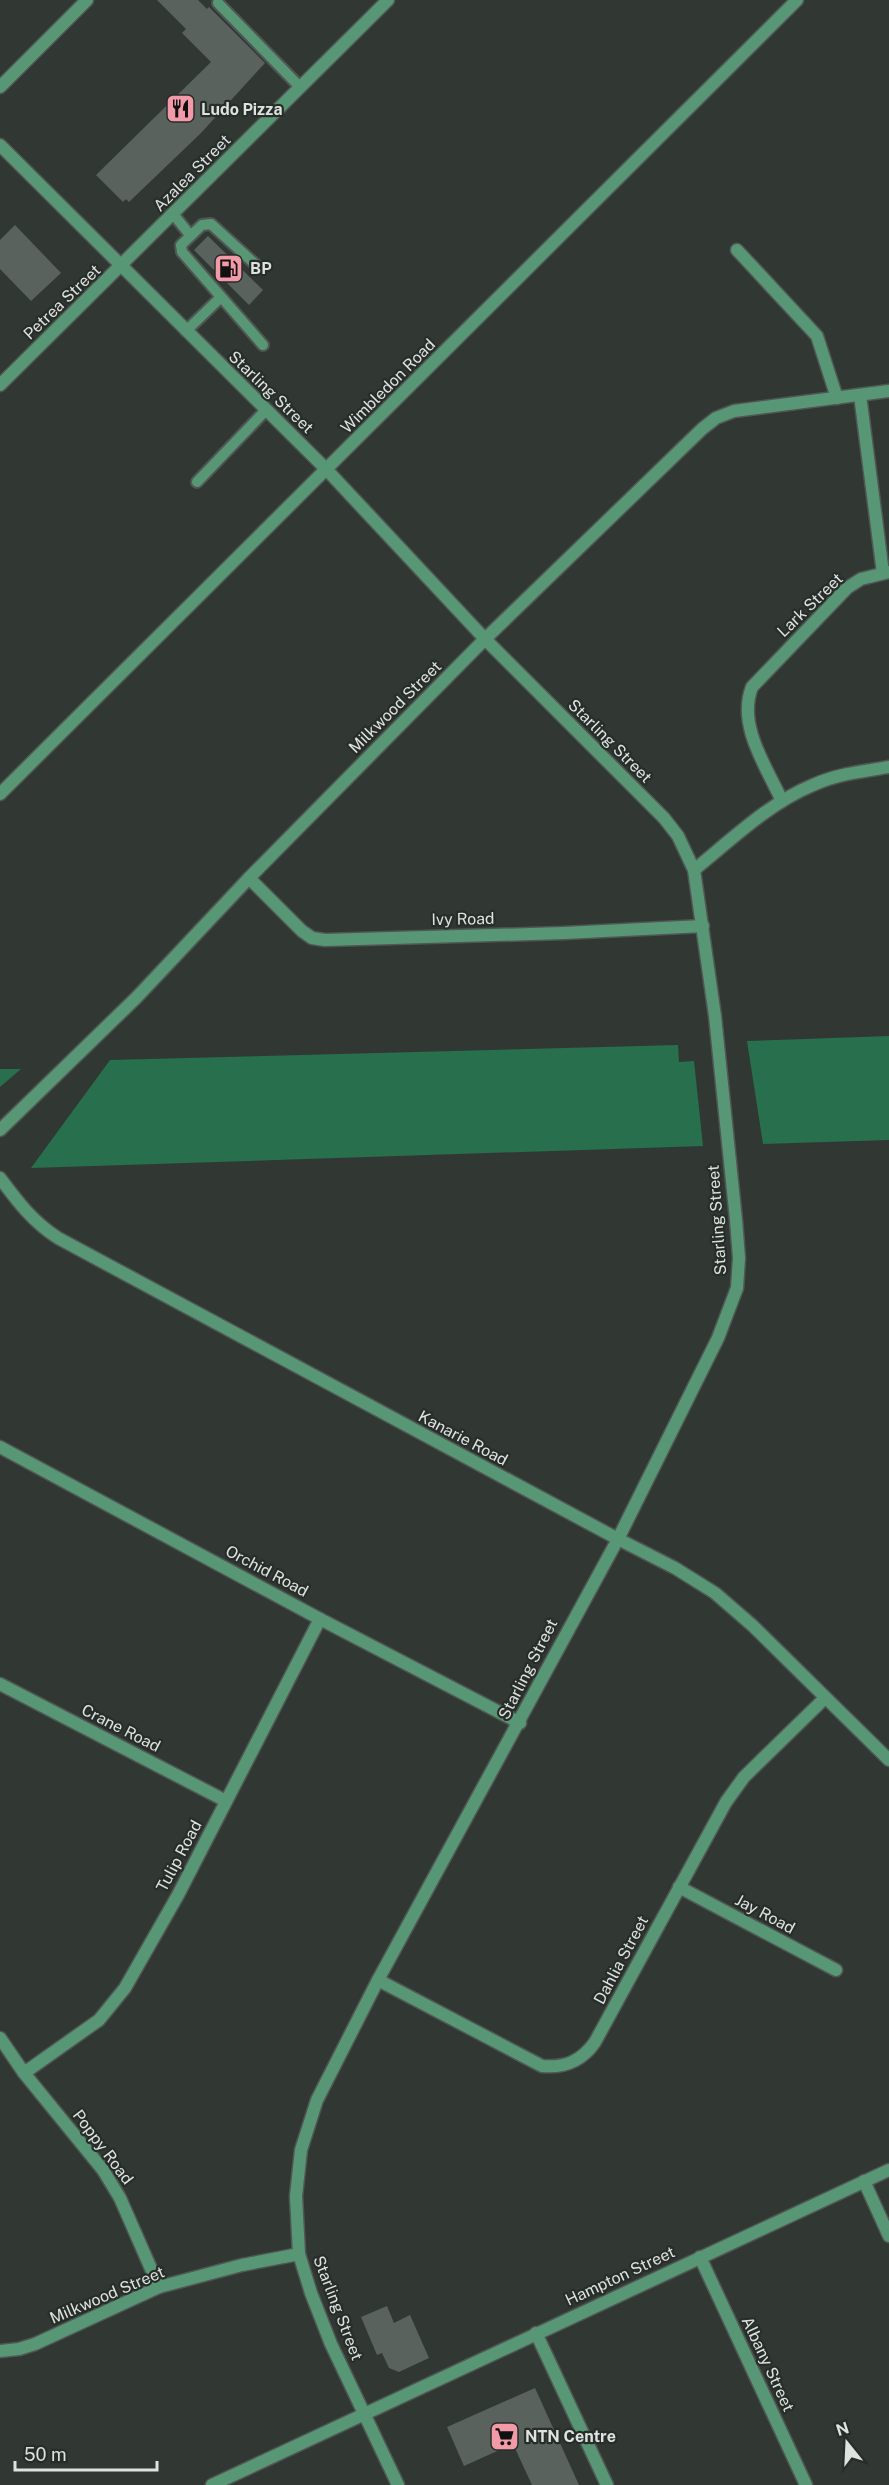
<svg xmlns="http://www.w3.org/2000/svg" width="889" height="2485" viewBox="0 0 889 2485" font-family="'Public Sans',sans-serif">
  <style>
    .green { fill: #276f4d }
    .building { fill: #5a625d }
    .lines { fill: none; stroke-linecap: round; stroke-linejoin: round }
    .service-casing { stroke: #505753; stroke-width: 14 }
    .minor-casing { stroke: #505753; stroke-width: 15 }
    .tertiary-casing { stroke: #505753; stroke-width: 15 }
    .service { stroke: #589775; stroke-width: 10 }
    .minor { stroke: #589775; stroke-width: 12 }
    .tertiary { stroke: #589775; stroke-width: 12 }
    .labels { text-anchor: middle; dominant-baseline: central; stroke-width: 4.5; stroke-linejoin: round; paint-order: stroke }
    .poi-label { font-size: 16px; font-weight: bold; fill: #dee2e0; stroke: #272e2a; text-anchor: start }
    .street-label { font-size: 16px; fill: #dee2e0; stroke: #272e2a }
  </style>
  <rect width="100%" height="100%" fill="#313834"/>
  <g class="green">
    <path d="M889 1036V1140L763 1144 747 1041Z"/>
    <path d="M678 1045 679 1062 694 1061 703 1146 31 1168 110 1060Z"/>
    <path d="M0 1069H21L0 1087Z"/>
  </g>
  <g class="building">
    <path d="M157 0H198L207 9 209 7 265 63 201 133 129 202 126 199 123 202 96 175 211 62 182 33 186 29Z"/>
    <path d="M15 225 61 273 31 301 0 269V240Z"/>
    <path d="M208 236 263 290 249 305 194 250Z"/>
    <path d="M387 2306 394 2323 410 2315 429 2358 399 2372 389 2368 382 2353 377 2355 361 2317Z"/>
    <path d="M535 2388 579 2485H532L513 2444 464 2466 447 2427Z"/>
  </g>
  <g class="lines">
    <defs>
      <g id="service">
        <path d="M218 3 300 87"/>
        <path d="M174 215 190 235"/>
        <path d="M255 264 211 224 202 225 181 245 182 252 263 345"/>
        <path d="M186 331 220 298"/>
        <path d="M197 482 266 410"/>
      </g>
      <g id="minor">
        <path d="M0 87 87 0"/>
        <path d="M0 145 327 470 485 639 664 818 678 836 694 870 715 1016 736 1220 739 1258 737 1288 718 1338 618 1539 378 1980 317 2100 301 2150 296 2196 299 2254 311 2293 331 2344 398 2485"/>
        <path d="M737 250 817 336 837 398"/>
        <path d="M0 385 388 0"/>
        <path d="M860 395 883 573"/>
        <path d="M782 801C766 766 737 725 752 687L847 588 861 579 889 572"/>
        <path d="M694 870C731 840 769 803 813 785 837 774 864 771 889 767"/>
        <path d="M249 878 302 931 312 938 325 940 564 933 703 926"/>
        <path d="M0 1130 137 997 249 878 485 639 702 429 716 418 734 411 889 391"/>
        <path d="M0 1178C18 1202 33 1222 58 1238L618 1539 675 1568 715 1593 753 1626 889 1760"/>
        <path d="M0 1447 320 1619 520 1723"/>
        <path d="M0 1684 226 1801"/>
        <path d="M679 1887 836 1970"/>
        <path d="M378 1980 542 2066C565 2068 582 2061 595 2042L726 1802 744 1777 825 1698"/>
        <path d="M0 2038 24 2073 103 2170 120 2198 159 2287"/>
        <path d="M24 2073 99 2020 125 1988 178 1895 320 1619"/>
        <path d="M864 2181 889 2236"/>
        <path d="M700 2257 806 2485"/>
        <path d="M536 2333 607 2485"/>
        <path d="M0 2351 19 2349 35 2344 159 2287 242 2265 299 2254"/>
        <path d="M212 2485 889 2170"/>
      </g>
      <path id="tertiary" d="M0 794 797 0"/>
    </defs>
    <use href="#service" class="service-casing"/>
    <use href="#minor" class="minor-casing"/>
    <use href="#tertiary" class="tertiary-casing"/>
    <use href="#service" class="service"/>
    <use href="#minor" class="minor"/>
    <use href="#tertiary" class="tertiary"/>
  </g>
  <defs>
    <symbol id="restaurant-square" viewBox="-11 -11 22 22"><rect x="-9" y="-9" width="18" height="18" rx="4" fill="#f39aa8" stroke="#272e2a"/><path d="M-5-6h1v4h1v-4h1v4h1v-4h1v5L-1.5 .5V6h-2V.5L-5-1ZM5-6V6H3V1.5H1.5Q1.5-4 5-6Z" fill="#111"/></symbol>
    <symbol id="fuel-square" viewBox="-11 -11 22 22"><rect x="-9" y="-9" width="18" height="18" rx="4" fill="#f39aa8" stroke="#272e2a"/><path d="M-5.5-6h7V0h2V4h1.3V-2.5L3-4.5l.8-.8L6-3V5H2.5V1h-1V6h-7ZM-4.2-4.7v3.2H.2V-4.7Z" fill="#111"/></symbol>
    <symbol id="supermarket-square" viewBox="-11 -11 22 22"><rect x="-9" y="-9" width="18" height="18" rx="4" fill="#f39aa8" stroke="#272e2a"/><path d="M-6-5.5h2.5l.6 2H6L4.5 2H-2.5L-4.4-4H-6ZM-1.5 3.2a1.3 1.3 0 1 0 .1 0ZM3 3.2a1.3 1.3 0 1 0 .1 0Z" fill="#111"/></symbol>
  </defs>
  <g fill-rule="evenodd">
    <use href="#restaurant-square" x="164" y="92" width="33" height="33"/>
    <use href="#fuel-square" x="212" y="252" width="33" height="33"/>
    <use href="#supermarket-square" x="488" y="2420" width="33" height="33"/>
  </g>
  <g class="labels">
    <g class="poi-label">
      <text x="201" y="109">Ludo Pizza</text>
      <text x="250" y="268">BP</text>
      <text x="525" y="2436">NTN Centre</text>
    </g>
    <g class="street-label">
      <text transform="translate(192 173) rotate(-45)">Azalea Street</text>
      <text transform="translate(62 302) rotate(-44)">Petrea Street</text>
      <text transform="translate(388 386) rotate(-45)">Wimbledon Road</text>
      <text transform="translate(271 392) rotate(44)">Starling Street</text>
      <text transform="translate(810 605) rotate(-44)">Lark Street</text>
      <text transform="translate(395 707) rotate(-45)">Milkwood Street</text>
      <text transform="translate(610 741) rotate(45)">Starling Street</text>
      <text transform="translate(463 919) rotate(-1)">Ivy Road</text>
      <text transform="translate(717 1220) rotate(-94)">Starling Street</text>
      <text transform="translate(463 1438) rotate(28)">Kanarie Road</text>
      <text transform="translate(267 1571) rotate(28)">Orchid Road</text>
      <text transform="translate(528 1669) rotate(-63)">Starling Street</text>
      <text transform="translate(121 1728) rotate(27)">Crane Road</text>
      <text transform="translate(179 1856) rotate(-62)">Tulip Road</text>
      <text transform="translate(765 1914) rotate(28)">Jay Road</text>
      <text transform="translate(621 1960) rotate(-62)">Dahlia Street</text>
      <text transform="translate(103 2147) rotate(53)">Poppy Road</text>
      <text transform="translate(620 2276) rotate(-25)">Hampton Street</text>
      <text transform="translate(107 2295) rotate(-23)">Milkwood Street</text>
      <text transform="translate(338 2308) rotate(69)">Starling Street</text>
      <text transform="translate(768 2364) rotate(65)">Albany Street</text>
    </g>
  </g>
  <g transform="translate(847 2443) rotate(342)" stroke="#272e2a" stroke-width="4.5" paint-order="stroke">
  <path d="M0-4.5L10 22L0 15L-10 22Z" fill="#dee2e0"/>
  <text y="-9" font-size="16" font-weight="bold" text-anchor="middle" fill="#dee2e0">N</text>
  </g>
  <path d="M15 2461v9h142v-9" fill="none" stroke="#dee2e0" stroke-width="3"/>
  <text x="24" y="2461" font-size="18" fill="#dee2e0" stroke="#272e2a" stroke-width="4.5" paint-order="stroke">50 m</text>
</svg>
